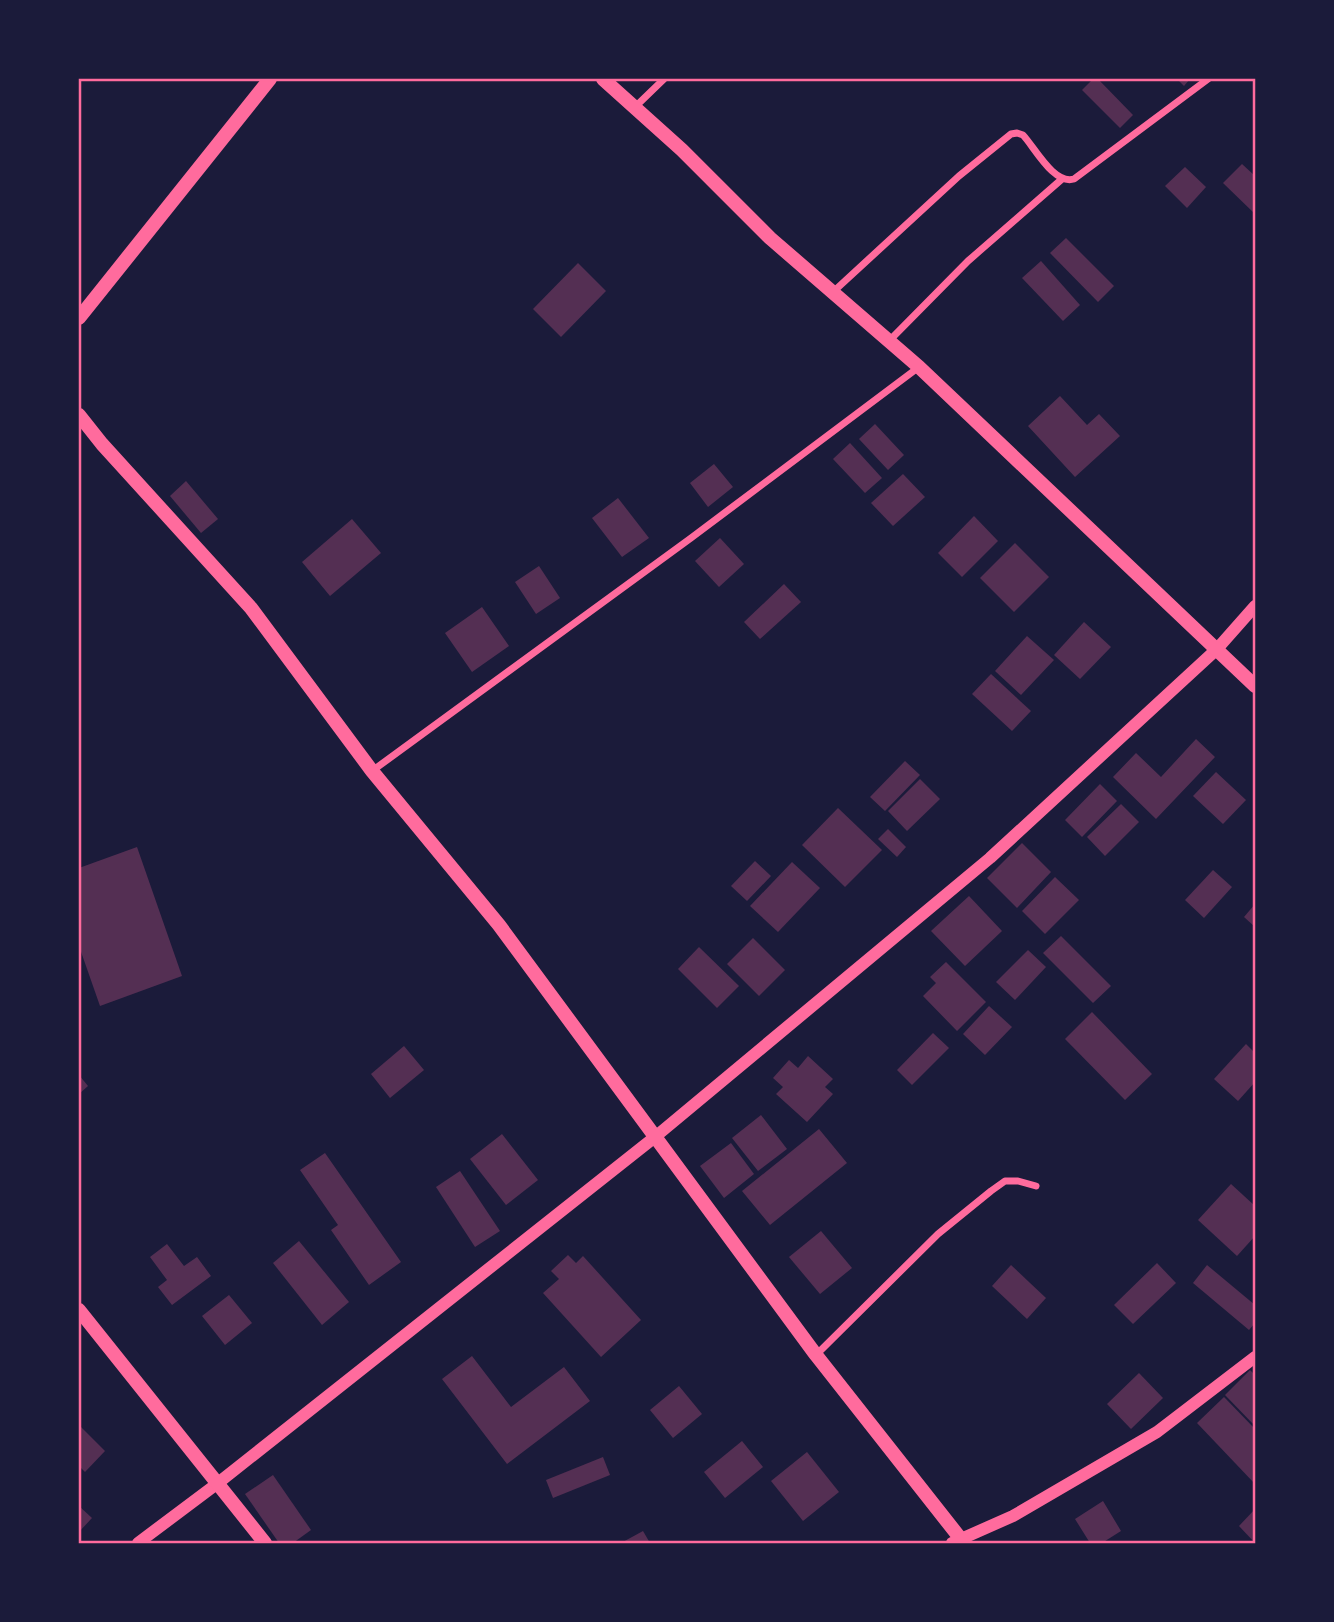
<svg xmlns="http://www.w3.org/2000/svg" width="1334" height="1622" viewBox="0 0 1334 1622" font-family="Commissioner,sans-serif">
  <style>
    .building { fill: #542f53 }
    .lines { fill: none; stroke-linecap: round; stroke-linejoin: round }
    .minor { stroke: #ff6b9d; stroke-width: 7 }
    .tertiary { stroke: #ff6b9d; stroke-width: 12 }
    .secondary { stroke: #ff6b9d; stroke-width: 14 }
    .neatline { fill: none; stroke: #ff6b9d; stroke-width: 2.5 }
  </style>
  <rect width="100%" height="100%" fill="#1b1b3a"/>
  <g class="building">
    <path d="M1093 79H1098L1133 115 1120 128 1082 90Z"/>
    <path d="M1177 79H1190L1184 86Z"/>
    <path d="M1242 164 1255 176V214L1223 183Z"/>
    <path d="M1185 167 1206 187 1187 208 1165 186Z"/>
    <path d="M1066 238 1114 286 1098 302 1050 253Z"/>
    <path d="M1041 261 1080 305 1063 321 1022 278Z"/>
    <path d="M578 263 606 291 561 337 533 309Z"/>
    <path d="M1060 396 1087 425 1099 414 1120 436 1075 477 1028 426Z"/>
    <path d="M875 424 904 455 888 470 859 439Z"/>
    <path d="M850 443 882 478 865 493 833 459Z"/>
    <path d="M714 464 733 487 708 507 690 483Z"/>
    <path d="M903 474 925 497 893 526 871 503Z"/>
    <path d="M186 481 218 519 201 533 170 496Z"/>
    <path d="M618 498 649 538 622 557 592 518Z"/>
    <path d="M974 516 998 541 962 577 938 553Z"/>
    <path d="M352 519 381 553 330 596 302 562Z"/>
    <path d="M720 538 744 564 719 587 695 561Z"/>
    <path d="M1015 543 1049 577 1014 612 980 578Z"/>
    <path d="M539 566 560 598 536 614 515 582Z"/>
    <path d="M784 584 801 602 760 639 744 622Z"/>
    <path d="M482 607 509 646 472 672 445 633Z"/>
    <path d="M1084 622 1111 647 1080 679 1054 655Z"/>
    <path d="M1027 636 1054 660 1021 695 995 671Z"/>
    <path d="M991 674 1031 711 1012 731 972 694Z"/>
    <path d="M1196 739 1215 757 1156 819 1113 777 1136 753 1161 777Z"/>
    <path d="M905 761 920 775 885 811 870 797Z"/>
    <path d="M1216 772 1246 800 1223 824 1193 796Z"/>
    <path d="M920 779 940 799 907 831 888 811Z"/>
    <path d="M1100 784 1117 801 1082 837 1065 820Z"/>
    <path d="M1121 804 1139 822 1105 856 1087 837Z"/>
    <path d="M838 808 882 850 845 887 802 845Z"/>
    <path d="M888 829 906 847 897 857 878 839Z"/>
    <path d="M1022 843 1051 872 1017 908 987 878Z"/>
    <path d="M137 847 182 976 100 1006 79 946V868Z"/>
    <path d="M755 861 771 876 747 901 731 886Z"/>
    <path d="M792 862 820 888 778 932 750 906Z"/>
    <path d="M1213 870 1232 887 1204 918 1185 900Z"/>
    <path d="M1055 877 1079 900 1045 934 1022 911Z"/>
    <path d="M969 896 1002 931 965 966 931 931Z"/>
    <path d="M1255 904V927L1244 917Z"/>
    <path d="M1061 936 1111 986 1093 1003 1043 953Z"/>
    <path d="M753 938 785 970 759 996 727 964Z"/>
    <path d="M699 947 739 986 717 1008 678 969Z"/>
    <path d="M1028 950 1046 967 1015 1000 996 982Z"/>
    <path d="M946 962 986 1002 957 1031 923 996 936 983 930 977Z"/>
    <path d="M989 1006 1012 1027 985 1055 963 1034Z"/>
    <path d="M1092 1012 1152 1074 1125 1100 1065 1039Z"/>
    <path d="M933 1033 949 1048 912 1085 897 1070Z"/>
    <path d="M1246 1044 1255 1053V1082L1238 1101 1214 1079Z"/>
    <path d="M404 1046 424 1070 390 1098 371 1074Z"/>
    <path d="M808 1056 833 1079 825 1087 833 1094 807 1122 776 1094 783 1087 773 1078 789 1060 798 1068Z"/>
    <path d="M79 1075 88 1086 79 1094Z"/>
    <path d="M761 1115 787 1149 758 1171 732 1138Z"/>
    <path d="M819 1129 847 1163 770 1225 742 1191Z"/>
    <path d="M502 1134 538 1180 506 1205 470 1159Z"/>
    <path d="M731 1143 754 1174 724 1198 700 1166Z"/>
    <path d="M325 1153 401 1262 369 1285 331 1230 338 1225 300 1170Z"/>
    <path d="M460 1171 500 1231 475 1247 436 1187Z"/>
    <path d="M1231 1184 1255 1206V1236L1237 1256 1198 1220Z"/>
    <path d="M821 1231 852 1268 820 1294 789 1257Z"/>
    <path d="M299 1241 349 1302 322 1325 273 1263Z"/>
    <path d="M167 1244 184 1266 197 1257 211 1276 172 1305 158 1287 167 1280 150 1257Z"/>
    <path d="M568 1255 576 1263 583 1256 641 1320 601 1357 543 1293 559 1279 551 1271Z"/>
    <path d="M1157 1263 1176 1283 1133 1324 1114 1305Z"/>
    <path d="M1011 1265 1046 1298 1027 1319 992 1286Z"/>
    <path d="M1207 1265 1255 1305V1323L1249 1330 1193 1283Z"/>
    <path d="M229 1295 252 1323 225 1345 202 1316Z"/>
    <path d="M472 1356 511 1407 564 1367 590 1401 507 1464 442 1379Z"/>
    <path d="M1250 1370 1255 1375V1426L1225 1395Z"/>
    <path d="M1139 1373 1163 1398 1131 1429 1107 1404Z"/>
    <path d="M679 1386 702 1414 673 1438 650 1410Z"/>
    <path d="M1224 1397 1255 1429V1484L1197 1423Z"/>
    <path d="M79 1425 105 1451 85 1472 79 1466Z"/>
    <path d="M742 1441 763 1467 725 1498 704 1472Z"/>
    <path d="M807 1452 839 1492 803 1521 771 1481Z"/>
    <path d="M603 1457 610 1475 553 1498 546 1480Z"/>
    <path d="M273 1475 311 1530 293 1543H279L245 1494Z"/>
    <path d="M1103 1501 1121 1531 1102 1543H1090L1075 1519Z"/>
    <path d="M79 1506 92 1518 79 1532Z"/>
    <path d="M1255 1509V1543L1239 1526Z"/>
    <path d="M643 1531 650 1543H621Z"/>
  </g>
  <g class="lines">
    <g class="minor">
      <path d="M635 107 664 79"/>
      <path d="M833 292 959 176 1011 134 1017 133 1023 135C1035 148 1054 185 1074 179L1208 79"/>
      <path d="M889 341 968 261 1062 179"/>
      <path d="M372 771 691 538 919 367"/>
      <path d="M816 1355 938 1234 991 1191 1005 1181H1018L1036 1186"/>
    </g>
    <g class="tertiary">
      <path d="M138 1543 218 1483 655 1137 990 858 1217 649 1255 606"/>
      <path d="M952 1543 1013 1516 1157 1432 1255 1357"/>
    </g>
    <g class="secondary">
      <path d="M603 79 682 150 770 238 919 367 1255 686"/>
      <path d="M79 318 270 79"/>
      <path d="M79 415 102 444 251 608 372 771 499 925 816 1355 964 1543"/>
      <path d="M79 1310 265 1543"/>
    </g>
  </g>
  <rect width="1334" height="1622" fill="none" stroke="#1b1b3a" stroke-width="161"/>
  <rect x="80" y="80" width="1174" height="1462" class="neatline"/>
</svg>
